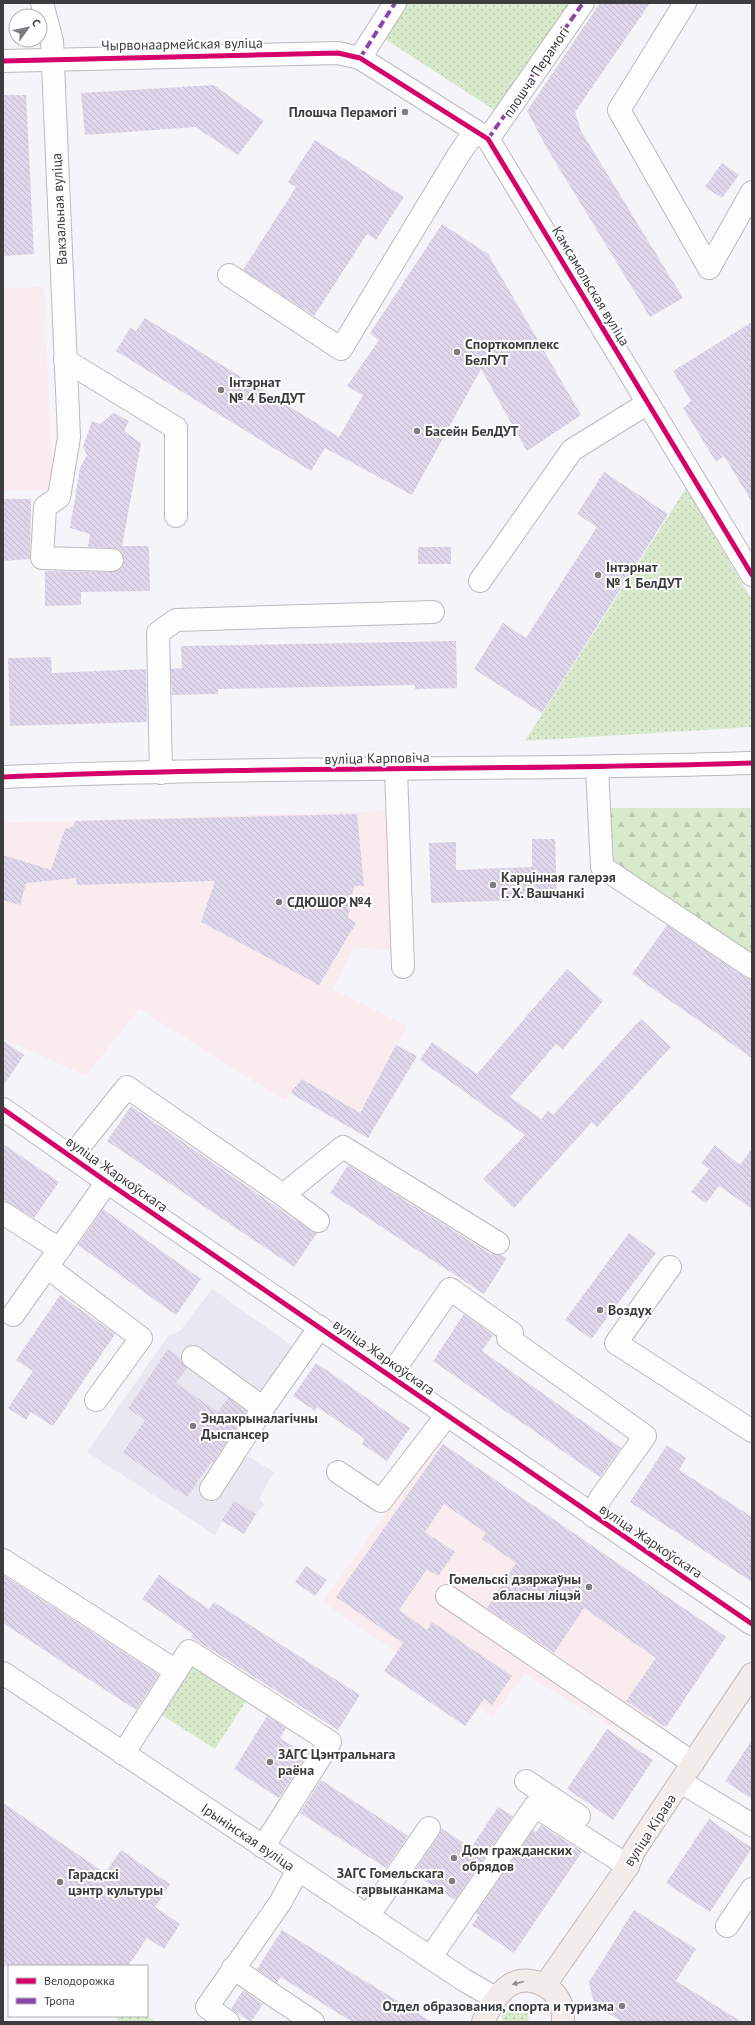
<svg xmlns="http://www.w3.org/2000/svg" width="755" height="2025" viewBox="0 0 755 2025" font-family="'PT Sans',sans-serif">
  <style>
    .education { fill: #faebef }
    .built { fill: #e9e7f1 }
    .grass { fill: url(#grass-dots) }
    .forest { fill: url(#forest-firs) }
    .building { fill: url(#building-back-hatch) }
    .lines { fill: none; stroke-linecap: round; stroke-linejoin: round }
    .minor-casing { stroke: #bbbabd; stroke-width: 24 }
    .major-casing { stroke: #c2b9b7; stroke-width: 24 }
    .minor { stroke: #fefdfe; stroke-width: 22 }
    .major { stroke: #f2edeb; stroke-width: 22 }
    .quiet { stroke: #8e44ad; stroke-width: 4; stroke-dasharray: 8 4; stroke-linecap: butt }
    .cycleway-casing { stroke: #fff; stroke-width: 8 }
    .cycleway { stroke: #d6006c; stroke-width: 5 }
    .oneway { fill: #8e8c8c }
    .poi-dot { fill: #7d7c80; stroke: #fff; stroke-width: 1.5 }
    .labels { text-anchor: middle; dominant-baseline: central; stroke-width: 4; stroke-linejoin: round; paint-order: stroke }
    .street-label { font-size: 14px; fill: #3d3c3f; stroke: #fff }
    .poi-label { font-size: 14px; font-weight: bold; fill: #3d3c3f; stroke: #fff; text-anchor: start }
  </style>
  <defs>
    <pattern id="grass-dots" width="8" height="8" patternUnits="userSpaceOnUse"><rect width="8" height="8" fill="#d9e9cc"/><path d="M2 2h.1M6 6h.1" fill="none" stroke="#bbc9b0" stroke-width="1.8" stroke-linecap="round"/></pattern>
    <pattern id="forest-firs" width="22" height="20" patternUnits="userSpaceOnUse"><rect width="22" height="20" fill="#d9e9cc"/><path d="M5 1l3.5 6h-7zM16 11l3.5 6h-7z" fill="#bbc9b0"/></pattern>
    <pattern id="building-back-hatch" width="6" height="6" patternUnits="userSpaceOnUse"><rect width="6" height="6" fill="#ded6ea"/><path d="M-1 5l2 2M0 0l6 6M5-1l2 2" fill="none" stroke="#bfb9ca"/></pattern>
  </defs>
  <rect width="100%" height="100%" fill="#f5f4f9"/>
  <g class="education">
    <path d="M44 287 53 490H3V288Z"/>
    <path d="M385 811 391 950 354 947 333 989 407 1026 360 1113 302 1079 284 1100 139 1009 86 1076 3 1038V823Z"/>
    <path d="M437 1441 726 1637 651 1750 525 1674 492 1717 323 1602Z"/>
  </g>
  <path class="built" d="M212 1289 308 1357 246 1455 274 1472 259 1499 264 1504 256 1514 234 1501 215 1535 87 1452 168 1336 180 1331Z"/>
  <g class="grass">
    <path d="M393 3H575L502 115 374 32Z"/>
    <path d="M686 488 752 600V727L525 741Z"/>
    <path d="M191 1661 248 1698 215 1749 157 1712Z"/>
    <path d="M515 2003C525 2005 530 2012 528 2022H503C500 2012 505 2005 515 2003Z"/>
    <path d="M113 2016H147L156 2022H121Z"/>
  </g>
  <path class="forest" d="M611 808H752V954L611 860Z"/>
  <g class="building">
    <path d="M600 3H650L575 112 581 131 683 298 650 317 548 150 527 111Z"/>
    <path d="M214 85 264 121 238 155 195 127 85 135 81 93Z"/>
    <path d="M3 95H26L34 254 3 256Z"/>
    <path d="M315 140 404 197 376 240 367 234 314 316 243 270 296 187 288 182Z"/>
    <path d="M722 163 739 175 722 198 705 187Z"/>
    <path d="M442 224 488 254 581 415 527 451 481 369 412 495 325 448 311 471 116 351 130 328 136 331 145 318 339 437 363 395 347 386 379 340 370 333Z"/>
    <path d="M752 322V502L724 456 716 462 683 408 691 401 673 371Z"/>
    <path d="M114 413 129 421 124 431 141 443 122 546H149L150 591 81 592V605L45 606V571L112 572 118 571 123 566 124 561 123 554 119 550 112 548 88 547 90 534 70 528 80 468 87 455 83 447 92 421 100 424Z"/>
    <path d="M604 472 668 514 542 713 474 669 503 623 526 638 597 527 577 514Z"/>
    <path d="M3 499H31L30 559 3 561Z"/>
    <rect x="418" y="547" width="33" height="17"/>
    <path d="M456 641 457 688 415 689V685L218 689V694L172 695 171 669 182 668 181 646Z"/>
    <path d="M51 657 52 673 146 669 147 722 10 726 8 658Z"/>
    <path d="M357 814 364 886H354L348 918 356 923 319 985 201 922 215 881 77 885 76 878 26 883 20 905 3 900V855L51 870 65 829 74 826 75 821Z"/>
    <path d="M532 839H555L557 899 431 903 429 843 456 842V870L532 867Z"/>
    <path d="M667 925 745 977 752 979V1058L632 974Z"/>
    <path d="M567 969 603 1001 563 1049 556 1044 510 1097 541 1119 548 1111 553 1115 641 1019 671 1047 597 1127 592 1122 514 1208 483 1179 525 1135 420 1060 432 1042 477 1074Z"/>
    <path d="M3 1041 24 1055 3 1086Z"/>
    <path d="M396 1045 417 1056 368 1138 290 1093 302 1079 360 1113Z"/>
    <path d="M131 1106 311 1231 317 1233 294 1267 107 1141Z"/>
    <path d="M3 1144 59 1182 34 1218 3 1199Z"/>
    <path d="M715 1145 740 1165 752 1148V1209L719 1186 706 1203 691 1192 709 1169 701 1163Z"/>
    <path d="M348 1165 491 1254 501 1255 507 1258 484 1294 330 1193Z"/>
    <path d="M103 1209 201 1279 176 1315 78 1245Z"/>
    <path d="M629 1233 656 1253 591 1339 565 1320Z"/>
    <path d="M60 1295 115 1334 53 1426 31 1412 26 1420 8 1408 33 1371 16 1360Z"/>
    <path d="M464 1314 493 1335 482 1351 621 1448 600 1477 433 1361Z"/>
    <path d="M168 1349 181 1358 182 1362 187 1368 176 1383 218 1412 228 1398 246 1411 213 1463 211 1462 187 1497 123 1453 145 1420 128 1409Z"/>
    <path d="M316 1363 410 1428 387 1461 362 1444 365 1439 317 1407 315 1411 293 1396Z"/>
    <path d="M443 1444 726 1637 666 1727 626 1701 656 1658 584 1608 554 1653 487 1608 516 1563 482 1539 486 1533 444 1504 425 1532 455 1552 438 1576 427 1569 399 1610 427 1630 432 1622 512 1676 492 1705 484 1699 465 1726 384 1671 403 1643 336 1597Z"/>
    <path d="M667 1445 686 1458 679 1470 752 1517V1582L630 1502Z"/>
    <path d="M234 1501 256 1514 244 1534 222 1521Z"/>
    <path d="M306 1566 327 1580 315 1596 295 1582Z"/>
    <path d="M3 1575 159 1675 136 1710 3 1623Z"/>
    <path d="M159 1575 209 1609 214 1602 360 1695 338 1730 191 1637 193 1634 142 1599Z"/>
    <path d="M267 1716 286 1728 280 1738 307 1755 279 1798 234 1769Z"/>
    <path d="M607 1729 653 1760 613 1820 567 1789Z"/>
    <path d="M752 1740V1799L725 1781Z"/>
    <path d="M321 1780 408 1836 386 1868 300 1813Z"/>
    <path d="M3 1803 105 1873 121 1850 170 1884 155 1907 180 1924 164 1949 147 1938 128 1966H3Z"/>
    <path d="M498 1807 513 1816 455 1900 413 1873 439 1835 441 1828 471 1848Z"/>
    <path d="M709 1819 752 1848 710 1912 666 1883Z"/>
    <path d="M541 1825 582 1852 514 1953 472 1925 479 1915 476 1913 533 1830 536 1832Z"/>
    <path d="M634 1910 696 1949 676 1981 742 2022H622L594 2004 589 1982Z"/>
    <path d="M282 1930 355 1975 432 2022H352L281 1977 277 1983 257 1969Z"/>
    <path d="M243 1990 263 2004 251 2022 231 2009Z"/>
  </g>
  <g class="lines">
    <defs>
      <g id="minor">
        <path d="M42 3 52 41 69 437 59 497 45 507 42 558 112 560"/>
        <path d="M685 3 619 110 709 268"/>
        <path d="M360 58 395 3"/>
        <path d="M3 61 338 53 360 58 488 139 752 575"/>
        <path d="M488 139 583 3"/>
        <path d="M709 268 752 192"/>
        <path d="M229 275 341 349 459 154 475 131"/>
        <path d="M65 360 176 428V516"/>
        <path d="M480 581 572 450 648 403"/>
        <path d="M597 768 602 867 752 967"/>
        <path d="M396 770 403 967"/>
        <path d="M161 773 158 633 176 620 433 612"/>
        <path d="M3 777C252 766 502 771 752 763"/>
        <path d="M3 1109 107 1182 752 1624"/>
        <path d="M71 1157 127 1087 283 1195 343 1147 498 1243"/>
        <path d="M283 1195 318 1221"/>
        <path d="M3 1213 59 1249"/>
        <path d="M47 1267 141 1338 96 1400"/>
        <path d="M670 1267 616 1343 752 1431"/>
        <path d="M13 1315 107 1182"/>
        <path d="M193 1357 263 1408 320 1327"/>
        <path d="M390 1376 450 1289 512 1333 508 1338 645 1436 600 1499 593 1516"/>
        <path d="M338 1472 381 1501 447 1415"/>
        <path d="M211 1489 263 1408"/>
        <path d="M3 1560 176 1671"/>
        <path d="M447 1596 693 1763"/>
        <path d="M3 1673 464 1980 495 1998"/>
        <path d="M123 1754 189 1651 330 1742 263 1847"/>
        <path d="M526 1781 579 1816"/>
        <path d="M681 1782 752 1825"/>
        <path d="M368 1916 429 1828"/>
        <path d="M727 1926 752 1889"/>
        <path d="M430 1958 535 1806 628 1866"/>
        <path d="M233 1968 313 2022"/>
        <path d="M228 2022 207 2007 280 1903 298 1870"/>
      </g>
      <g id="major">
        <path d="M545 1985 628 1866 634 1851 752 1674"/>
        <path d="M483 2022C490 2008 496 1994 510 1985 528 1974 553 1985 561 2004 563 2009 563 2017 563 2022"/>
      </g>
    </defs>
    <use href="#minor" class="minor-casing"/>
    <use href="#major" class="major-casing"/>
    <use href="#minor" class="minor"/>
    <use href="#major" class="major"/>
    <g class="quiet">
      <path d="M360 58 395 3"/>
      <path d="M488 139 583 3"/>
    </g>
    <defs>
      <g id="cycleway">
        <path d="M3 61 338 53 360 58 488 139 752 575"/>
        <path d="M3 777C252 766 502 771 752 763"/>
        <path d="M3 1109 107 1182 752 1624"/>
      </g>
    </defs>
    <use href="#cycleway" class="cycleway-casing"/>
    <use href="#cycleway" class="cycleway"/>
  </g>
  <defs><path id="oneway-solid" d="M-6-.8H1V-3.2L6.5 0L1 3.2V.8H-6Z"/></defs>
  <use class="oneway" href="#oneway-solid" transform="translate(518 1983) rotate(166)"/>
  <g class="poi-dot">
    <circle cx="405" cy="112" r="4"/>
    <circle cx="457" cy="352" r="4"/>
    <circle cx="221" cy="390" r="4"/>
    <circle cx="417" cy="431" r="4"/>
    <circle cx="598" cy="575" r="4"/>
    <circle cx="493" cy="885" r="4"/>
    <circle cx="279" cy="902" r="4"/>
    <circle cx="600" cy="1310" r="4"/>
    <circle cx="193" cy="1426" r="4"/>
    <circle cx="589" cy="1587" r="4"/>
    <circle cx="270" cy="1762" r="4"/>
    <circle cx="454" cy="1858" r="4"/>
    <circle cx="452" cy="1881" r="4"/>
    <circle cx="60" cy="1882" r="4"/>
    <circle cx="622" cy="2006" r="4"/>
  </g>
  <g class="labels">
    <g class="street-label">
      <text transform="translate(182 44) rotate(-1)">Чырвонаармейская вуліца</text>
      <text transform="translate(536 72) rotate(-56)">плошча Перамогі</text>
      <text transform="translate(59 209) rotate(-93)">Вакзальная вуліца</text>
      <text transform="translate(591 286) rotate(59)">Камсамольская вуліца</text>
      <text transform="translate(377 758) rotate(-1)">вуліца Карповіча</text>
      <text transform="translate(117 1174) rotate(35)">вуліца Жаркоўскага</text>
      <text transform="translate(384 1357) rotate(35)">вуліца Жаркоўскага</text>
      <text transform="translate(651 1541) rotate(34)">вуліца Жаркоўскага</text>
      <text transform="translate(650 1830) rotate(-57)">вуліца Кірава</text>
      <text transform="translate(248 1837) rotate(34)">Ірынінская вуліца</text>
    </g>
    <g class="poi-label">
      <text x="397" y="112" text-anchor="end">Плошча Перамогі</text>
      <text x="465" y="344">Спорткомплекс<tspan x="465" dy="16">БелГУТ</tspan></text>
      <text x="229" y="382">Інтэрнат<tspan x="229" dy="16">№ 4 БелДУТ</tspan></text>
      <text x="425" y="431">Басейн БелДУТ</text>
      <text x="606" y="567">Інтэрнат<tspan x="606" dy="16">№ 1 БелДУТ</tspan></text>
      <text x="501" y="877">Карцінная галерэя<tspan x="501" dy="16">Г. Х. Вашчанкі</tspan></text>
      <text x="287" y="902">СДЮШОР №4</text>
      <text x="608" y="1310">Воздух</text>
      <text x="201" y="1418">Эндакрыналагічны<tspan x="201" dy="16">Дыспансер</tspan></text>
      <text x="581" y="1579" text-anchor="end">Гомельскі дзяржаўны<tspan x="581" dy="16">абласны ліцэй</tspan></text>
      <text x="278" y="1754">ЗАГС Цэнтральнага<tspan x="278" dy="16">раёна</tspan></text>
      <text x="462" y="1850">Дом гражданских<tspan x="462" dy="16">обрядов</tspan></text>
      <text x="444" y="1873" text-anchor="end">ЗАГС Гомельскага<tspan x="444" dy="16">гарвыканкама</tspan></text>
      <text x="68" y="1874">Гарадскі<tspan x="68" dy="16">цэнтр культуры</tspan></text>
      <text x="614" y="2006" text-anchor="end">Отдел образования, спорта и туризма</text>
    </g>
  </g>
  <rect width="755" height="2025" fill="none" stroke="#3d3c3f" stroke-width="8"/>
  <rect x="8" y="1965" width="140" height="52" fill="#ffffff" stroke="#b1b1b2"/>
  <rect x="16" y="1978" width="20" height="6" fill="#d6006c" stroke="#b1b1b2"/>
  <text x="44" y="1985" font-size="12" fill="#3d3c3f">Велодорожка</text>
  <rect x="16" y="1998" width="20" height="6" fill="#8e44ad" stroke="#b1b1b2"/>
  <text x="44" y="2005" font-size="12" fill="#3d3c3f">Тропа</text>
  <g transform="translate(28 28) rotate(57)"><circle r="19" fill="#ffffff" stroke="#b1b1b2"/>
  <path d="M0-3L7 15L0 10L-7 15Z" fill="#7d7c80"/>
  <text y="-6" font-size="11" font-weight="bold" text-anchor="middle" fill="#3d3c3f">С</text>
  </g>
</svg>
